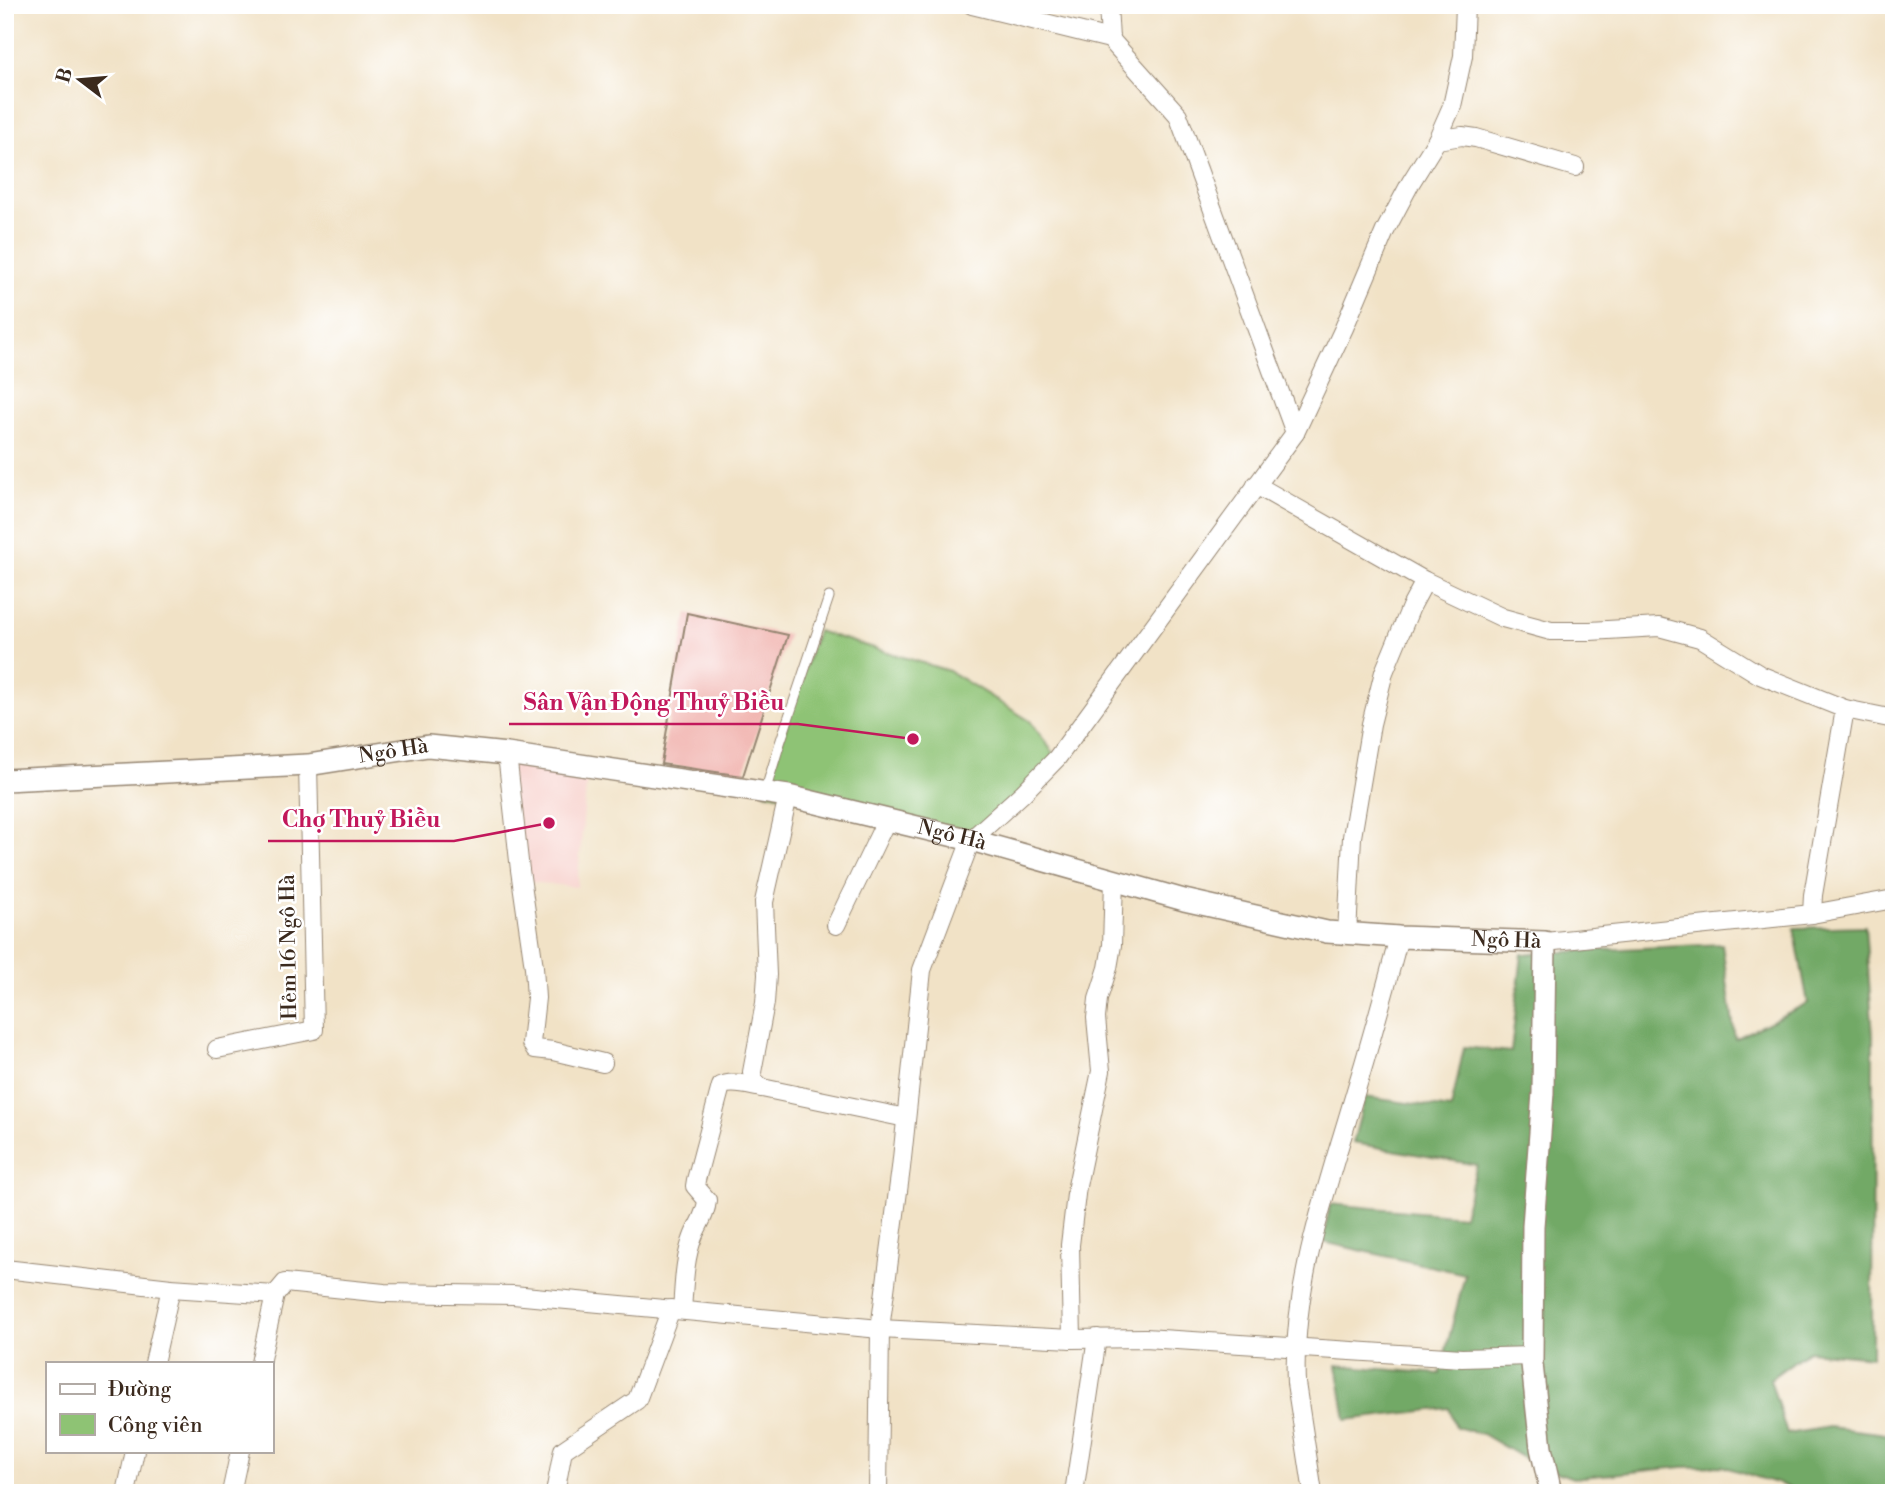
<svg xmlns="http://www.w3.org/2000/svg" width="1899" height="1498" viewBox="0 0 1899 1498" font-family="'Libre Bodoni',serif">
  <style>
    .built { fill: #f7d0cb }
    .green { fill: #8ec374; stroke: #647649; stroke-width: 2 }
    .forest { fill: #72a966; stroke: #566a42; stroke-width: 2 }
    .building { fill: #efaba6 }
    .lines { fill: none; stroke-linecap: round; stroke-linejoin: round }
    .service-casing { stroke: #968672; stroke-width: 11 }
    .minor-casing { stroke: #968672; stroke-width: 20 }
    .tertiary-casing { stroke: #968672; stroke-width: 24 }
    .service { stroke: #fff; stroke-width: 9 }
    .minor { stroke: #fff; stroke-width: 18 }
    .tertiary { stroke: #fff; stroke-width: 21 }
    .labels { text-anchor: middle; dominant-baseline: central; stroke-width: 5; stroke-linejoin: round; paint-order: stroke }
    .street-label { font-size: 21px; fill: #3b2a1e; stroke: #fff }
    .leader { fill: none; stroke: #c2185b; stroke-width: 2.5 }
    .callout-dot { fill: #c2185b; stroke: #fff; stroke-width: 2.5 }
    .callout-label { font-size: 23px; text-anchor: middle; font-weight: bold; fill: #c2185b; stroke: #fff; stroke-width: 5; stroke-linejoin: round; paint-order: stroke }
  </style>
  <rect width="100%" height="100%" fill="#fff"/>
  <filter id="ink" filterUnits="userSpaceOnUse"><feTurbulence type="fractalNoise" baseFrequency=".0143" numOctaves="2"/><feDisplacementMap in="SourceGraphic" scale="14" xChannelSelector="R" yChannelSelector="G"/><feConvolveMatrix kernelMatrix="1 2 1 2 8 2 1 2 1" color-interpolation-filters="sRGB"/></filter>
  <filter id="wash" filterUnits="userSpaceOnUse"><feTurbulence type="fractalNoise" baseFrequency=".00686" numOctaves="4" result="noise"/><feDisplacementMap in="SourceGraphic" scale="28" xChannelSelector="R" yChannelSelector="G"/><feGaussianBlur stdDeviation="1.57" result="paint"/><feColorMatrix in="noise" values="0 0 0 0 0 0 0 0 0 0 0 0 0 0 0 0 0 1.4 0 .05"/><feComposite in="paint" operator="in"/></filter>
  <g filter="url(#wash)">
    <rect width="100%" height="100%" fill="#f1e2c6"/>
    <path class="built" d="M507 754 588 766 577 887 521 881Z"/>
    <path class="green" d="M817 631 949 671 1030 721 1057 758 971 840 765 792Z"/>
    <path class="forest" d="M1865 926 1873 1036 1872 1357 1808 1351 1770 1379 1787 1434 1829 1427 1894 1435V1493H1807L1722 1466 1682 1467 1573 1478 1532 1463 1482 1434 1456 1427 1449 1408 1346 1420 1337 1365 1440 1374 1465 1274 1323 1242 1330 1204 1463 1216 1477 1165 1353 1143 1365 1097 1451 1109 1464 1047 1511 1052 1522 954 1722 944 1735 1039 1808 1003 1794 928Z"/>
    <g id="blocks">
      <path class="building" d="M687 613 788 635 743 776 661 764Z"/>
    </g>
  </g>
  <g filter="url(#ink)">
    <use href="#blocks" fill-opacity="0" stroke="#968672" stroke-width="2"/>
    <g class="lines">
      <defs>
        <path id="service" d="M765 792 779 746 829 597"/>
        <g id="minor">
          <path d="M1108 5 1110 39"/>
          <path d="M1437 140 1462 136 1476 138 1575 167"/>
          <path d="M1295 433 1344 328 1385 231 1411 182 1437 140 1452 106 1463 56 1465 5"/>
          <path d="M1256 485 1425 581 1503 618 1551 631H1590L1659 627 1700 638 1760 675 1845 709 1894 719"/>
          <path d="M507 754 520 870 534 967 536 998 531 1043 535 1049 553 1051 603 1063"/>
          <path d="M788 796 764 902 767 975 765 1003 752 1072 753 1080 762 1088 906 1118"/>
          <path d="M1812 914 1813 895 1845 709"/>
          <path d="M836 925 887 819"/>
          <path d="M1347 934 1352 837 1371 724 1384 672 1411 607 1425 581"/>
          <path d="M1545 942 1812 914 1894 899"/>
          <path d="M217 1049 314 1030 308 765"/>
          <path d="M5 1269 171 1288 275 1295 285 1283 384 1293 513 1295 880 1329 1072 1339 1145 1338 1462 1358 1532 1356"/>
          <path d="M682 1310C684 1285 684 1260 693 1237 698 1224 706 1215 707 1200L695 1186 696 1180 721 1086C732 1080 750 1086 762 1088"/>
          <path d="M1072 1339 1070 1245 1077 1186 1101 1071 1096 1018 1098 999 1108 968 1112 945 1114 880"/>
          <path d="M154 1363 171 1288"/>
          <path d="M260 1363 275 1295"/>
          <path d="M126 1493 135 1451"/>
          <path d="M231 1493 240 1451"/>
          <path d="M555 1493 563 1450 637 1400 671 1309"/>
          <path d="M878 1493 880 1329 901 1168 922 970 971 840 1023 793 1057 758 1295 433 1178 115 1110 39 972 5"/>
          <path d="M1074 1493 1097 1338"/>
          <path d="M1313 1493 1296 1383C1292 1291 1322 1204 1348 1117 1366 1058 1383 998 1399 937"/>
        </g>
        <g id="tertiary">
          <path id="s1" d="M5 780 308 765 428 746 507 754 788 796 971 840 1184 900 1327 932 1399 937 1545 942 1543 1093 1533 1226 1532 1364 1541 1448 1551 1493"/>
        </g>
      </defs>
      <use href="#service" class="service-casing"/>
      <use href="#minor" class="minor-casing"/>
      <use href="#tertiary" class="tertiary-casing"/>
      <use href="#service" class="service"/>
      <use href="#minor" class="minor"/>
      <use href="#tertiary" class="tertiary"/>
    </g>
  </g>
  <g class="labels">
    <g class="street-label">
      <text stroke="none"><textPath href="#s1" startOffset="390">Ngô Hà</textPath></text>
      <text stroke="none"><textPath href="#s1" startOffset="957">Ngô Hà</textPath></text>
      <text stroke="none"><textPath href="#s1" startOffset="1524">Ngô Hà</textPath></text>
      <text transform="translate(289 947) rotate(-91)">Hẻm 16 Ngô Hà</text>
    </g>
  </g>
  <path class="leader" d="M913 739L798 724H509M549 823L454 841H268"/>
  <g class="callout-dot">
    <circle cx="913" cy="739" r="7"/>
    <circle cx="549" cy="823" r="7"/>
  </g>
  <g class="callout-label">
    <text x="654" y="710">Sân Vận Động Thuỷ Biều</text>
    <text x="361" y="827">Chợ Thuỷ Biều</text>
  </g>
  <rect width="1899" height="1498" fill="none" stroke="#fff" stroke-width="28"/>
  <rect x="46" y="1362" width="228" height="91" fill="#ffffff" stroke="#b1aaa5" stroke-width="2"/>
  <rect x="60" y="1384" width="35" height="10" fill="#ffffff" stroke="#b1aaa5" stroke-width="2"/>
  <text x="108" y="1396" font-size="21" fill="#3b2a1e">Đường</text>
  <rect x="60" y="1414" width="35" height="21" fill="#8ec374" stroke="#b1aaa5" stroke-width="2"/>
  <text x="108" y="1432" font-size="21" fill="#3b2a1e">Công viên</text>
  <g transform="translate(80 80) rotate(286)" stroke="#ffffff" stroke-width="5" paint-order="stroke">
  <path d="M0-5L12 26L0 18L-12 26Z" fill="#3b2a1e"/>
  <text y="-10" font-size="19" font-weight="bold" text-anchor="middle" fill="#3b2a1e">B</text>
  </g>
</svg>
